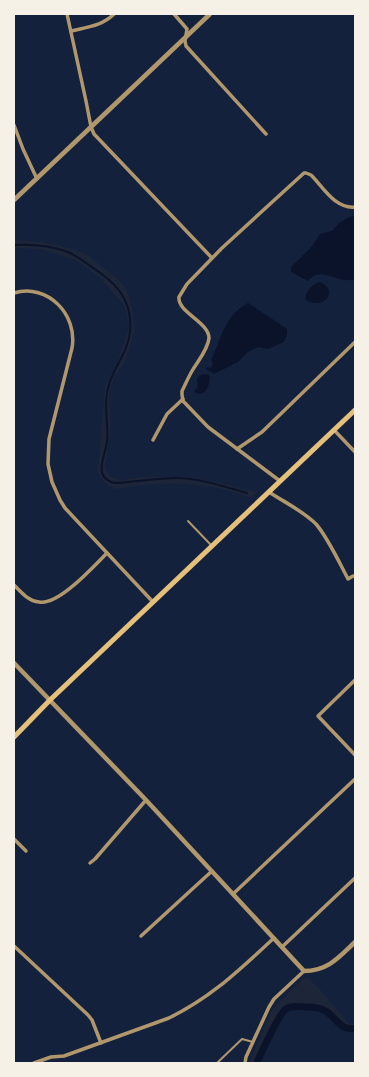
<svg xmlns="http://www.w3.org/2000/svg" width="369" height="1077" viewBox="0 0 369 1077" font-family="'Fira Sans',sans-serif">
  <style>
    .green { fill: #1d2539 }
    .water { fill: #0b132b }
    .lines { fill: none; stroke-linecap: round; stroke-linejoin: round }
    .stream { stroke: #0b132b; stroke-width: 2 }
    .canal { stroke: #0b132b; stroke-width: 7 }
    .service { stroke: #b1986c; stroke-width: 2 }
    .minor { stroke: #b1986c; stroke-width: 3.5 }
    .tertiary { stroke: #b1986c; stroke-width: 4.5 }
    .secondary { stroke: #e5c07b; stroke-width: 5 }
  </style>
  <rect width="100%" height="100%" fill="#14213d"/>
  <g class="green">
    <path d="M14 240 41 242 74 249 89 256 116 278 124 286 129 296 132 309 134 326 133 335 128 353 124 363 115 375 110 387 109 398 111 425 105 467 110 476 116 479 122 480 146 477H187L205 480 257 492 251 498C222 487 191 482 159 484 145 484 130 487 116 489 108 488 101 479 98 472L105 387 117 363 127 334 129 327 126 311 124 305 101 279 76 260 40 249 14 248Z"/>
    <path d="M307 978C314 981 342 1015 348 1023L355 1024V1031L339 1026 329 1014 323 1011 310 1008 288 1009 282 1014 265 1051 261 1063H249L271 1012 277 1004 303 979Z"/>
  </g>
  <g class="water">
    <path d="M355 216V279C342 284 326 271 316 275 313 276 310 279 308 281L291 272V267L312 246 320 234 332 231 339 223 349 217Z"/>
    <path d="M319 282C339 288 327 311 305 300 306 291 311 285 319 282Z"/>
    <path d="M248 303 287 329V334L284 342 268 349 258 347 248 352 238 362 214 374 206 369 207 367 210 368 212 366 213 363 211 360C222 338 223 317 248 303Z"/>
    <path d="M204 374H208L210 377C210 386 203 400 194 391L198 387 197 379 199 376Z"/>
  </g>
  <g class="lines">
    <path class="stream" d="M14 245C31 244 52 246 68 252 75 255 82 260 89 265 115 282 133 298 130 332 128 353 112 369 108 388 103 406 109 424 107 442 106 451 100 463 102 472 103 478 109 482 115 483 135 482 156 478 177 478 199 478 225 487 247 493"/>
    <path class="canal" d="M257 1063C260 1055 280 1012 286 1009 291 1005 301 1007 307 1007 314 1007 322 1008 327 1012 336 1018 342 1032 355 1028"/>
    <g class="service">
      <path d="M188 521 211 545"/>
      <path d="M217 1063 242 1039 253 1042"/>
    </g>
    <g class="minor">
      <path d="M67 14 86 101 91 127 94 134 212 258"/>
      <path d="M174 14 187 29 185 41 186 46 266 134"/>
      <path d="M71 31C87 27 102 26 114 14"/>
      <path d="M14 125 23 149 37 179"/>
      <path d="M14 293C48 283 78 315 72 348L49 439 48 464 52 482 60 500 65 508 153 602"/>
      <path d="M334 430 355 452"/>
      <path d="M153 440 167 414 183 399"/>
      <path d="M237 449 262 432 355 342"/>
      <path d="M280 481 208 427 183 401 182 395V391C185 385 188 378 192 371 197 362 208 350 209 338 209 322 177 312 179 297L187 284 222 248 304 173H306L311 175C324 188 335 209 355 207"/>
      <path d="M269 492C284 502 303 511 316 524 328 538 339 562 348 579L353 576"/>
      <path d="M14 585C21 592 28 601 39 602 58 606 93 567 107 553"/>
      <path d="M355 680 318 716 355 755"/>
      <path d="M14 839 26 851"/>
      <path d="M90 863 95 859 146 800"/>
      <path d="M233 894 355 779"/>
      <path d="M141 936 212 871"/>
      <path d="M14 946 88 1015 92 1020 101 1043"/>
      <path d="M282 947 355 878"/>
      <path d="M34 1063 51 1057 64 1056 169 1018C212 997 239 970 274 938"/>
      <path d="M245 1063 246 1057 269 1007 274 999 304 971"/>
    </g>
    <g class="tertiary">
      <path d="M14 200 210 14"/>
      <path d="M14 663 146 800 304 971C328 971 339 957 355 942"/>
    </g>
    <path class="secondary" d="M14 737 50 700 355 410"/>
  </g>
  <rect width="369" height="1077" fill="none" stroke="#f6f1e7" stroke-width="30"/>
</svg>
